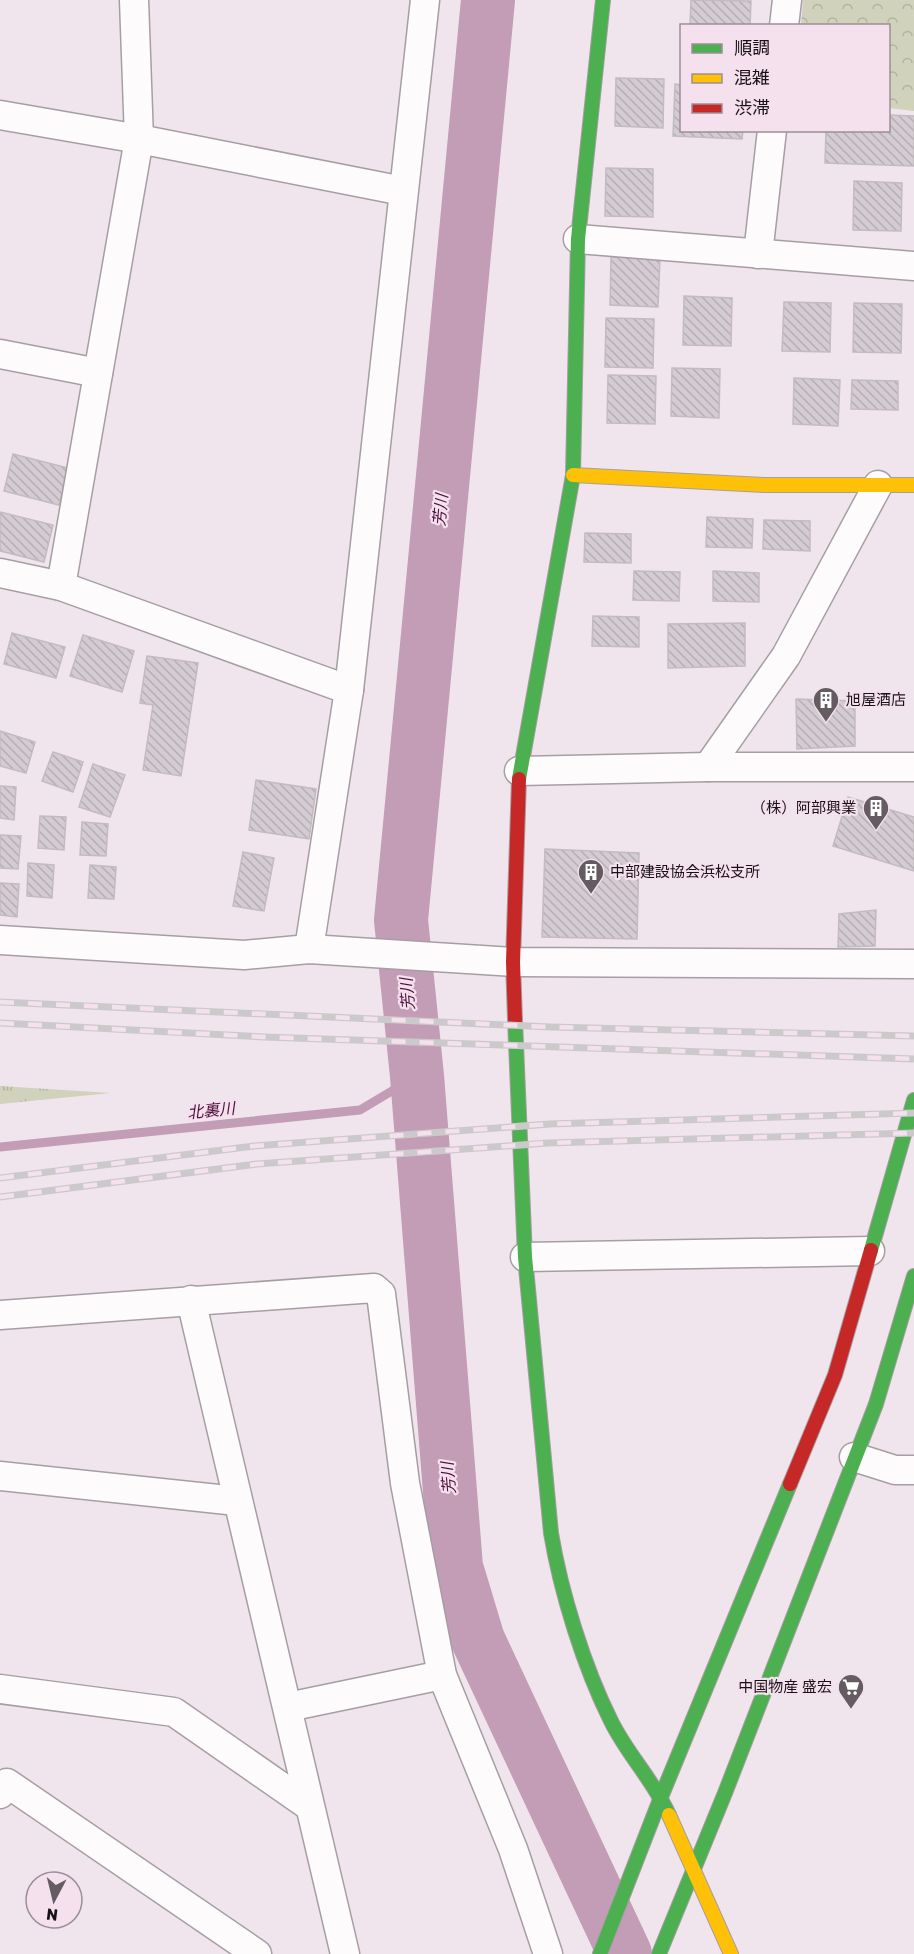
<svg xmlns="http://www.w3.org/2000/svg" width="914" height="1954" font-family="Rubik,'Noto Sans JP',sans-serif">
<defs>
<pattern id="grass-tufts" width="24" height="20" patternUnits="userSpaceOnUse" patternTransform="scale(1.5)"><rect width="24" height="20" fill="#d0d2bb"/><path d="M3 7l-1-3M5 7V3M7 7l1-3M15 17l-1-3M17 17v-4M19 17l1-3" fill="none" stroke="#b2b3a0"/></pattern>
<pattern id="park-crowns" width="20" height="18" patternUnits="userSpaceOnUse" patternTransform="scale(1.5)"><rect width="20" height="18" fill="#d0d2bb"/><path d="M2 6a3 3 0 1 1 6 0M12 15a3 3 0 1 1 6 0" fill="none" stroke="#b2b3a0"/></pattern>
<pattern id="building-back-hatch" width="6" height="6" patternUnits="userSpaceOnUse" patternTransform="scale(1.5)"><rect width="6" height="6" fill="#d4ccd2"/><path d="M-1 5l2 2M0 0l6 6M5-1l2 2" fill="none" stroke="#b5aeb4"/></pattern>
</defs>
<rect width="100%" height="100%" fill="#f0e5ec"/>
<path fill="url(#grass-tufts)" d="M0 1086 111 1093 0 1104Z"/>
<path fill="url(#park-crowns)" d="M803 0H914V111L889 108 888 26 801 25Z"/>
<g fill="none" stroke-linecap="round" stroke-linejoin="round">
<path stroke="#c39cb5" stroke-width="9" d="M0 1147 360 1110 417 1076"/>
<path stroke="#c39cb5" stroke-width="54" d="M488 0 401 920 417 1076 456 1567 478 1640 625 1954"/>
</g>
<g fill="url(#building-back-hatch)" stroke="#c3bbc0" stroke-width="1.5">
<path d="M691 0 751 1 750 26H690Z"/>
<path d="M616 78 664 79 663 128 615 126Z"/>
<path d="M675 84 682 85V130H743L742 139 673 136Z"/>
<path d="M888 115 914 116V166L825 163 826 130H888Z"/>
<path d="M606 168 653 169V217L605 216Z"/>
<path d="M854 181 902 183 901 231 853 230Z"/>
<path d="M611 257 660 258 658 307 610 305Z"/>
<path d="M684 296 732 298 731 346 683 345Z"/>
<path d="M784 302 831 303 830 352 782 351Z"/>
<path d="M854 303 902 304 901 353 853 352Z"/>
<path d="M606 318 654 319 653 368 605 367Z"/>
<path d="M672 368 720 369 719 418 671 416Z"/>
<path d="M608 375 656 376 655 424 607 423Z"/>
<path d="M794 378 840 380 838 426 793 424Z"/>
<path d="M852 380 898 381V410L851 409Z"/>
<path d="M13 454 68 468 59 505 4 491Z"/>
<path d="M0 512 53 525 44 562 0 551Z"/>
<path d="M707 517 753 519 752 548 706 547Z"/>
<path d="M764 520 810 521V551L763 549Z"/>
<path d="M585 533 631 534V563L584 562Z"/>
<path d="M634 571 680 572 679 601 633 600Z"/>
<path d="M713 571 759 573V602L713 601Z"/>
<path d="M593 616 639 617V647L592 646Z"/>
<path d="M745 623V666L668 668V624Z"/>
<path d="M12 633 65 647 56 678 4 664Z"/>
<path d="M83 635 134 651 122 692 70 676Z"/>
<path d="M147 656 198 663 181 776 143 770 153 705 140 703Z"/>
<path d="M796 699 855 701V746L797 749Z"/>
<path d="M0 731 35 742 26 773 0 766Z"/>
<path d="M53 752 83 762 73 792 42 781Z"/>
<path d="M93 764 125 775 110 817 79 807Z"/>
<path d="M256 780 316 789 309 839 249 830Z"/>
<path d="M0 786 16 787 14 820 0 818Z"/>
<path d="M848 797 914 817V871L833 846Z"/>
<path d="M40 816 66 817 64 850 38 848Z"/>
<path d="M82 822 108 824 106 856 80 855Z"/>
<path d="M0 835 21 836 18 869 0 868Z"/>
<path d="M545 849 639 853 637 939 542 937Z"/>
<path d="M243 852 274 858 264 911 233 906Z"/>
<path d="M28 863 54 865 52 898 27 896Z"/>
<path d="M90 865 116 867 114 899 88 898Z"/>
<path d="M0 883 19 884 17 917 0 915Z"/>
<path d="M876 910 875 946 838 947 839 914Z"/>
</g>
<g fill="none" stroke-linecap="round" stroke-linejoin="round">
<g stroke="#a69ea3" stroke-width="31">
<g id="street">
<path d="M784 26 787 0"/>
<path d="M0 115 139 139 403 191"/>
<path d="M578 239 914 266"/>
<path d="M758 254 772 130"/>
<path d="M0 354 98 373"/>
<path d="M0 573 61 586 349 690"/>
<path d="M61 586 139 139 134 0"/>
<path d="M708 767 786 656 878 485"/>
<path d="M519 771 708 767H914"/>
<path d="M0 940 244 955 309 949 513 962 914 964"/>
<path d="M309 949 349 690 425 0"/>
<path d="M525 1257 870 1251"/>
<path d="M191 1300 345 1954"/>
<path d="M0 1315 374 1288 381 1294 405 1483 442 1675 513 1849 548 1954"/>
<path d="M854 1457 895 1470H914"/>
<path d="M0 1476 237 1501"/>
<path d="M0 1689 174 1712 309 1806"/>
<path d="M288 1707 442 1675"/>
<path d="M0 1794 7 1783 257 1954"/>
</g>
</g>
<g stroke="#a69ea3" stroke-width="16">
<g id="fast">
<path d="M519 779 573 475 578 239 603 0"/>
<path d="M515 1020 525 1257 551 1533C561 1593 584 1667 611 1721 627 1754 654 1781 669 1815"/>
<path d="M871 1250 914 1100"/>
<path d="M600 1954 661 1797 790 1484"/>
<path d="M659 1954 725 1793 876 1404 914 1276"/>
</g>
</g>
<g stroke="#a69ea3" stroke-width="16">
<g id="slow">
<path d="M573 475 764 485H914"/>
<path d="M669 1815 731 1954"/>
</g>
</g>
<g stroke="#a69ea3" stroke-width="16">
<g id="jam">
<path d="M515 1020 513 962 519 779"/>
<path d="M790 1484 835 1375 871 1250"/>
</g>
</g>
<use href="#street" stroke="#fdfbfc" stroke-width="28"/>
<use href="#fast" stroke="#4caf50" stroke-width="14"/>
<use href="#slow" stroke="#ffc107" stroke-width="14"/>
<use href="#jam" stroke="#c62828" stroke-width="14"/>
<g stroke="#ccc9cb" stroke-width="7">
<g id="rail">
<path d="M0 1002 550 1027 914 1036"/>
<path d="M0 1023 264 1037 914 1059"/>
<path d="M0 1178 254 1146 550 1124 914 1113"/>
<path d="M0 1197 257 1164 548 1143 914 1133"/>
</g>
</g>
<use href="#rail" stroke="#f4e1ed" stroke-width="4.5" stroke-dasharray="14" stroke-linecap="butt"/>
</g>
<defs>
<g id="building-pin" transform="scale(1.35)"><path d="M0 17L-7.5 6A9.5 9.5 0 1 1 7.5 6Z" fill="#645c61" stroke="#f4e1ed"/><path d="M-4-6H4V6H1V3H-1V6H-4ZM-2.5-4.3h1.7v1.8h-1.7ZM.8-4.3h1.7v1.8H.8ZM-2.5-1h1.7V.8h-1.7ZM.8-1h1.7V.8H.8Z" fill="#fff"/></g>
<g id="supermarket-pin" transform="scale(1.35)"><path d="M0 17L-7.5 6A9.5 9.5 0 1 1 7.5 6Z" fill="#645c61" stroke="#f4e1ed"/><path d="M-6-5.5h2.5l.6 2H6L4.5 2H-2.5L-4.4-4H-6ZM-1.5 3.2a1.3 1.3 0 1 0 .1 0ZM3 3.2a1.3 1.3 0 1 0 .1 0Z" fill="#fff"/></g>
</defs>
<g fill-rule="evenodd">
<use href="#building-pin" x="826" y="700"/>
<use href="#building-pin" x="876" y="808"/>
<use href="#building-pin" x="591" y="872"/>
<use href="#supermarket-pin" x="851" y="1687"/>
</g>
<g text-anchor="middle" stroke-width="4.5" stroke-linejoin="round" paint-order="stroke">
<g font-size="15" fill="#181216" stroke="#f4e1ed" text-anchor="start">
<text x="846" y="705">旭屋酒店</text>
<text x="856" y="813" text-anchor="end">（株）阿部興業</text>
<text x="610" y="877">中部建設協会浜松支所</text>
<text x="832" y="1692" text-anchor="end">中国物産 盛宏</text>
</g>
<g font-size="16" font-style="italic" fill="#4e0f3e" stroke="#f4e1ed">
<text transform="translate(440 510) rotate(-85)" y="6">芳川</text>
<text transform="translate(407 994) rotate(-95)" y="6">芳川</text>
<text transform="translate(211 1110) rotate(-6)" y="6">北裏川</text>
<text transform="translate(448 1478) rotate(-95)" y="6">芳川</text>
</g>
</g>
<rect x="680" y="24" width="210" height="108" fill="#f4e1ed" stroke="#9c8e97" stroke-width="1.5"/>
<rect x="692" y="44" width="30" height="9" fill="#4caf50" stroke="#9c8e97" stroke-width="1.5"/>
<text x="734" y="54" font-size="18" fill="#181216">順調</text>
<rect x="692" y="74" width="30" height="9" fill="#ffc107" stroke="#9c8e97" stroke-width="1.5"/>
<text x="734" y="84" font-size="18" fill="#181216">混雑</text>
<rect x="692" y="104" width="30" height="9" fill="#c62828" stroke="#9c8e97" stroke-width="1.5"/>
<text x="734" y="114" font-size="18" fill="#181216">渋滞</text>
<g transform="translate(54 1900) rotate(187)"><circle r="28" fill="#f4e1ed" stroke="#9c8e97" stroke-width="1.5"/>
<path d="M0-4.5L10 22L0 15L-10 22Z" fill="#645c61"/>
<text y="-9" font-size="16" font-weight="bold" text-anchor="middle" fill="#181216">N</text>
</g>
</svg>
